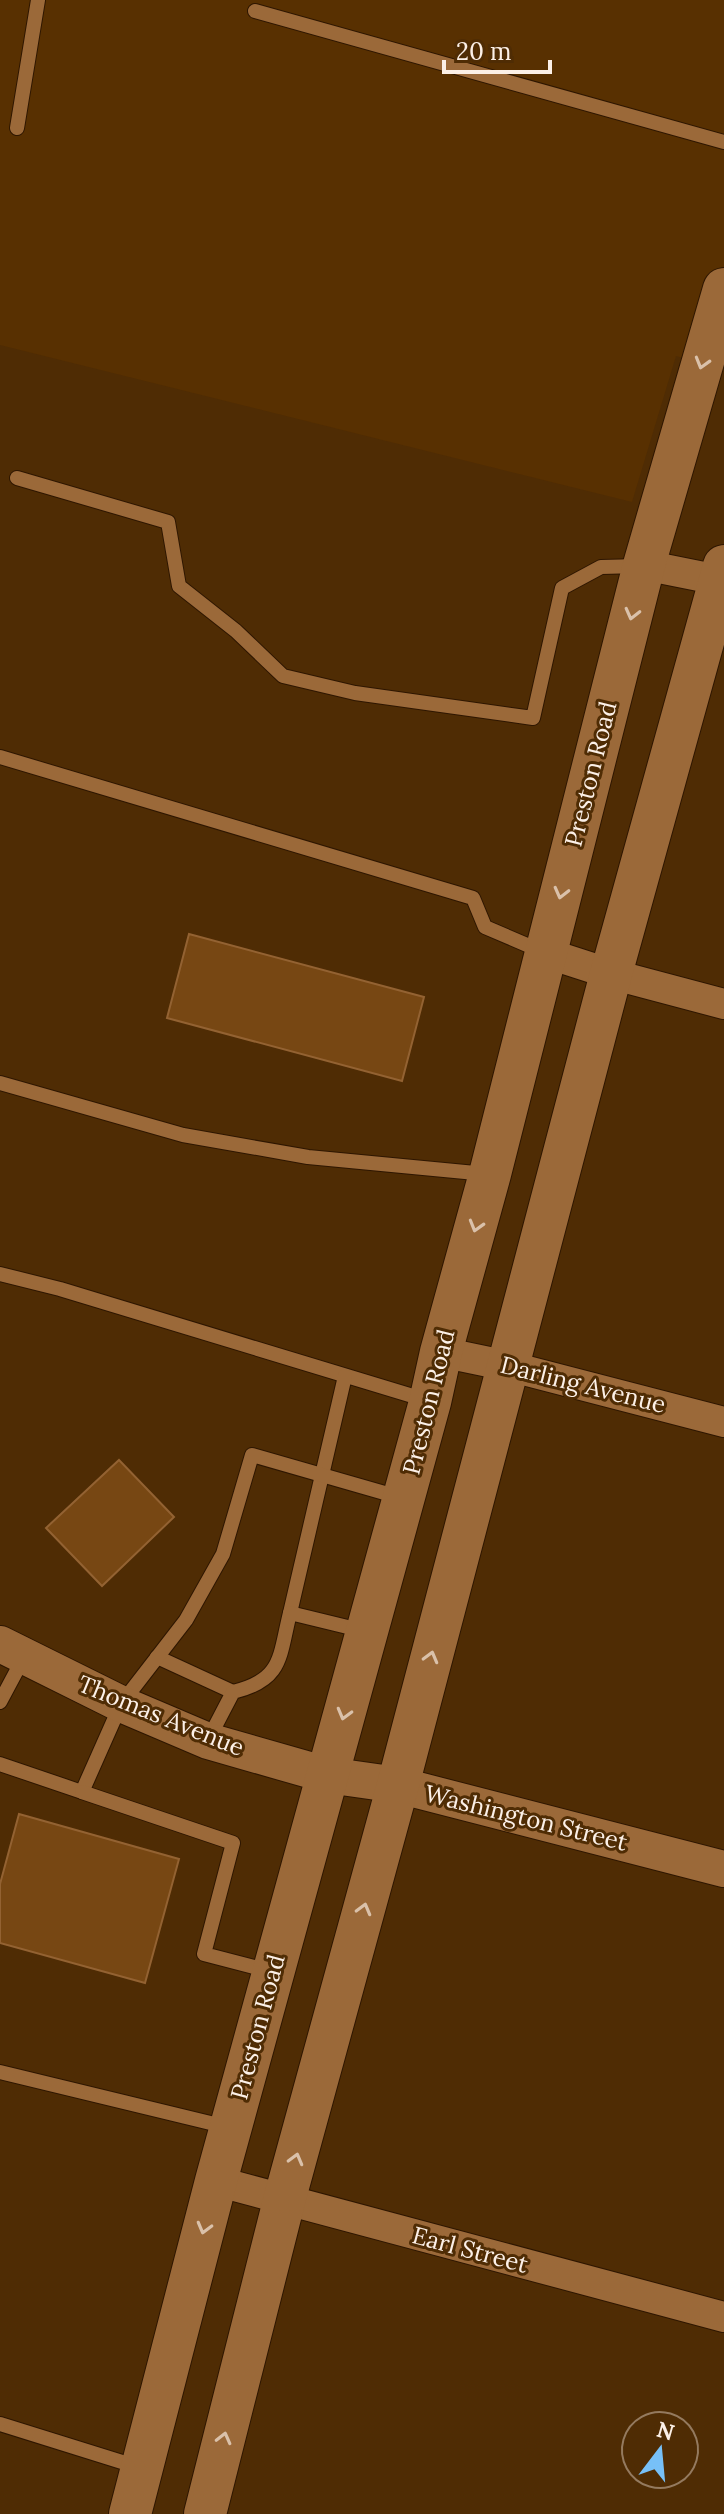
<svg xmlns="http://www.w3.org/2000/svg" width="724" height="2514" font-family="Lora,serif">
<rect width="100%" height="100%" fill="#4f2c04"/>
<path fill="#583001" d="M0 0H724V369L676 356 632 502 0 345Z"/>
<g fill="#774713" stroke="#936232" stroke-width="2">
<path d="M189 934 424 997 402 1081 167 1018Z"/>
<path d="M119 1460 174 1517 102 1586 46 1528Z"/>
<path d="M19 1814 179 1859 145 1983 0 1943V1884Z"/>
</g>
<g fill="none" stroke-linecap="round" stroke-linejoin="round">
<g stroke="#2e1600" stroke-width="16">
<g id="service">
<path d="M255 11 724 142"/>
<path d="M17 128 38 0"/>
<path d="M17 478 168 522 179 586 236 631 283 676 355 693 533 718 562 588 601 567 640 566"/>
<path d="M0 757 473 898 485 927 541 951"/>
<path d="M0 1083 183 1135 308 1157 486 1174"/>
<path d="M0 1274 60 1289 426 1400"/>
<path d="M290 1613 345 1376"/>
<path d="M157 1657 233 1692"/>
<path d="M0 1702 24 1657"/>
<path d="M208 1740 233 1692C283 1680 279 1657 290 1613L364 1631"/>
<path d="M0 1764 82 1792 121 1704 186 1620 223 1554 252 1455 402 1498"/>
<path d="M82 1792 233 1843 204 1954 269 1971"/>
<path d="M0 2072 227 2127"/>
<path d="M0 2424 138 2467"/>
</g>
</g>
<g stroke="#2e1600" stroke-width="32">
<g id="minor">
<path d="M644 565 724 581"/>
<path d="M546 953 611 974 724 1004"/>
<path d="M441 1352 508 1366 724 1422"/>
<path d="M216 2181 724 2317"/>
</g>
</g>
<g stroke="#2e1600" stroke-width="38">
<path id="tertiary" d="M0 1644 121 1704 208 1741 327 1775 398 1785 724 1869"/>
</g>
<g stroke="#2e1600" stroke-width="44">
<g id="secondary">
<path d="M130 2514 216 2181 430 1402 441 1352 490 1174 644 565 724 289"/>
<path d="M205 2514 284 2201 398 1785 611 974 724 566"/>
</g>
</g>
<use href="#service" stroke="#9b6939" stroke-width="14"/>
<use href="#minor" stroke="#9b6939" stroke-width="30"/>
<use href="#tertiary" stroke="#9b6939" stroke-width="36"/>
<use href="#secondary" stroke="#9b6939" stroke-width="42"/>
</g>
<defs><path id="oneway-chevron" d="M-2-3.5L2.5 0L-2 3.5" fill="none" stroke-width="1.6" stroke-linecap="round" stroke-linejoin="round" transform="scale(2)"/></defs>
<g stroke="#dac1aa">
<use href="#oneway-chevron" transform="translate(702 363) rotate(106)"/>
<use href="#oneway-chevron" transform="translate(632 614) rotate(104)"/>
<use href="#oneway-chevron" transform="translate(561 893) rotate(104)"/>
<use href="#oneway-chevron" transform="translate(476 1226) rotate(106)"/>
<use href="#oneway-chevron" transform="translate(431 1657) rotate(-75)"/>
<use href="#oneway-chevron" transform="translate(344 1714) rotate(105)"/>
<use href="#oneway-chevron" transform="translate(364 1909) rotate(-75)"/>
<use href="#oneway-chevron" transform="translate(296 2159) rotate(-75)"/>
<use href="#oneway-chevron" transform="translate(204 2228) rotate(105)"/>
<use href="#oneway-chevron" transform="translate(224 2438) rotate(-76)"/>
</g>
<g text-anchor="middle" stroke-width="6" stroke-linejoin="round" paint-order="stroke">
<g font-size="24" fill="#fcf0e7" stroke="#4f2c04">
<text transform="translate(591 774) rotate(-76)" y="8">Preston Road</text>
<text transform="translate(583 1385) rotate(14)" y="8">Darling Avenue</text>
<text transform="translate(429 1402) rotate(-76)" y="8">Preston Road</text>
<text transform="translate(161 1716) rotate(22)" y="8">Thomas Avenue</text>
<text transform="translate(526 1818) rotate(14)" y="8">Washington Street</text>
<text transform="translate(258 2027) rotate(-75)" y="8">Preston Road</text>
<text transform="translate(470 2250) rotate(15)" y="8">Earl Street</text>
</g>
</g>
<g transform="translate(660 2450) rotate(16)"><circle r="38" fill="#4f2c04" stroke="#947a5f" stroke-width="2"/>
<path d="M0-6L14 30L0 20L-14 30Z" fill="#77c0f7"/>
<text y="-12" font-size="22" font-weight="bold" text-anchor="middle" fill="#fcf0e7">N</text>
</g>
<path d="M444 60v12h106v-12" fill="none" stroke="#fcf0e7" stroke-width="4"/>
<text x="456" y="60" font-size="24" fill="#fcf0e7" stroke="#4f2c04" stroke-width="6" paint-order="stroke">20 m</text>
</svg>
